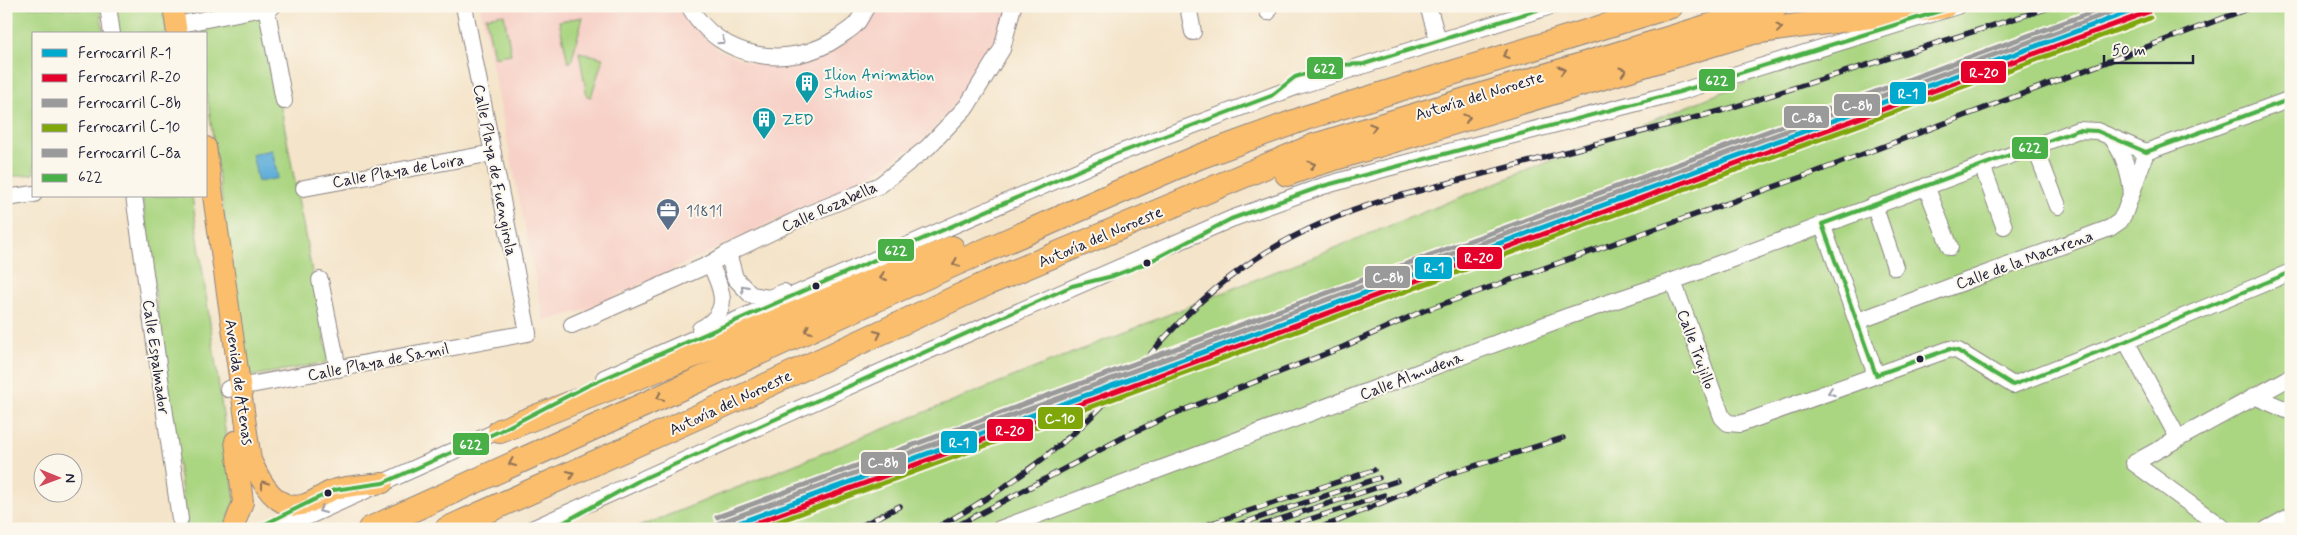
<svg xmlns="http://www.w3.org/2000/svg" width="2297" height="535" font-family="Mynerve,sans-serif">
<rect width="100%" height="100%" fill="#fbf7ec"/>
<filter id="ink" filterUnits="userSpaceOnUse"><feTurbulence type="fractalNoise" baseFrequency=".02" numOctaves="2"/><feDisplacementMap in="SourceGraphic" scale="10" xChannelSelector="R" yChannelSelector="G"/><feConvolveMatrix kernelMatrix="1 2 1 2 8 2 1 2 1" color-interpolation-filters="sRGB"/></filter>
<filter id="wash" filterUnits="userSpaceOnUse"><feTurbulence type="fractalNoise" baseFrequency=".0096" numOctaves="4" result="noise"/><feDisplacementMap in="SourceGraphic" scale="20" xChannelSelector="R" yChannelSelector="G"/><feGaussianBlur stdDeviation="1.12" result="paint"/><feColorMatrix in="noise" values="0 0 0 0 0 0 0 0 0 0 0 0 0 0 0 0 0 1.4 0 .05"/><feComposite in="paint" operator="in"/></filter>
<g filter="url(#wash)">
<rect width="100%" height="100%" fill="#f4e4c9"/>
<path fill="#f7d1c7" d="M480 6H546L558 9 574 6H679L686 20 718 49 750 63 782 66 813 61 842 46 866 22 876 6H1007L1004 21 988 57 960 99 928 135 910 151 908 149 892 160 893 161 864 179 610 299 586 310 544 321Z"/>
<g fill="#aad581" stroke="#667c5e">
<path d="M6 6 100 10 104 34H34V174L6 177Z"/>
<path d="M116 6H164L168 34H119Z"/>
<path d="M1937 6H2291V529H634Z"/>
<path d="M504 14 511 54 494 57 486 17Z"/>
<path d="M259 15 264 18 329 362 252 376 246 369 206 88V34H201L206 26Z"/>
<path d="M583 17 571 62H568L559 21Z"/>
<path d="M579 52 603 58 591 97 587 96Z"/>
<path d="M142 196H192L235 500 225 526 219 529H187Z"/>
</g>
<path fill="#60afda" stroke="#41688a" d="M272 150 278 178 258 182 252 154Z"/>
</g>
<g filter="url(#ink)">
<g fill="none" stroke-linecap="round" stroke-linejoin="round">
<g stroke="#8b8382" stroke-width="18">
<g id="minor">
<path d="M108 6 112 34"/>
<path d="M266 6 284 101"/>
<path d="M689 6C719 60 790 71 839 37 844 33 850 30 855 25 860 20 863 12 867 6"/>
<path d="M1188 6 1193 32"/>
<path d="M1267 6 1268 12"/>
<path d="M1428 6 1438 40"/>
<path d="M176 25 273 6"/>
<path d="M2112 138C2124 155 2129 171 2132 192"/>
<path d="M2034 145 2058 206"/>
<path d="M2146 152 2291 99"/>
<path d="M1982 165 2004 226"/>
<path d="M1926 186 1950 247"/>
<path d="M304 188 493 153"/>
<path d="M134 196 180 519"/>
<path d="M6 198 34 194"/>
<path d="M1874 205 1895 267"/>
<path d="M1822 224 1876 375"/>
<path d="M728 253 735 278 751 295 769 298 784 292"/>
<path d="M320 280 338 369"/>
<path d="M1673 281 1722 417 1728 423 1740 424 1950 349 1958 351 2013 385 2126 341 2291 272"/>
<path d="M1858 321 2110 228 2120 221 2125 212 2146 152"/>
<path d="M572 325 710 264 728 253 811 213 880 185 928 147 967 106 1002 49 1013 6"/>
<path d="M700 329C732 313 723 290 710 264"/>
<path d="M2126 341 2178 438"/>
<path d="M604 378 1114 155 1298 86 1551 6"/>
<path d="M228 389 528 333 464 6"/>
<path d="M2254 396 2291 412"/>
<path d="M280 529 509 426"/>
<path d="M532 529 914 357 1231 219 1323 186 1387 168 1679 92 1957 6"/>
<path d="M1000 529 1569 316 1673 281 2078 130 2097 131 2146 152"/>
<path d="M2224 529 2134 463 2291 377"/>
<path d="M2267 529 2291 516"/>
</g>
</g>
<g stroke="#8b8382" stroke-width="22">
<g id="major">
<path d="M173 6 177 34"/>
<path d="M206 147 251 460C260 480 277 514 305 504 315 501 323 494 333 490 348 485 367 485 383 483"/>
<path d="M233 529 243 502 235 441"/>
</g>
</g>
<g stroke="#8b8382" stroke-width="26">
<g id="highway">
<path d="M1287 174 1315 164 1753 32 1944 6"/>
<path d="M500 431 725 343 952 248"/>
<path d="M370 529 950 266 1199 157 1308 117 1671 6"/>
<path d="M447 529 735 400 988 283 1314 146 1776 6"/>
</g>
</g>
<use href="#minor" stroke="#fff" stroke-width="16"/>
<use href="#major" stroke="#fabe6d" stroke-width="20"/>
<use href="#highway" stroke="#fabe6d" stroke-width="24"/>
<g stroke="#22223b" stroke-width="5.5">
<g id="rail">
<path d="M1148 357C1217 275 1286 230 1388 199L1724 110 2055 6"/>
<path d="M855 529 900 506"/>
<path d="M934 529C999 494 1056 454 1107 401"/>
<path d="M951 529 1126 436 1166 417 1343 347 1423 311 1813 173 2255 6"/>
<path d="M1194 529 1374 470"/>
<path d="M1225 529 1379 478"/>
<path d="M1250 529 1397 481"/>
<path d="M1280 529 1384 495"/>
<path d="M1315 529 1338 521 1455 472 1563 438"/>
</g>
</g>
<use href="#rail" stroke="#fbf7ec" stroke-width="4" stroke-dasharray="11" stroke-linecap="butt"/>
<g stroke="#fbf7ec" stroke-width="8">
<g id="bus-1">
<path d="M2291 99 2146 152 2097 131 2078 130 1822 224 1876 375 1950 349 1958 351 2013 385 2126 341 2291 272"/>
<path d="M255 529 334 490 383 483 500 431 587 386 1114 155 1271 96 1295 77 1335 65 1364 64 1550 6"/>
<path d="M552 529 640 480 1072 286 1113 276 1147 263 1231 219 1323 186 1679 92 1956 6"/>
</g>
</g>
<use href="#bus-1" stroke="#48b046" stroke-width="4"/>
<g stroke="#fbf7ec" stroke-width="9">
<path id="rail-1" d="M722 529 2145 6"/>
</g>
<g stroke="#fbf7ec" stroke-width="9">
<path id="rail-2" d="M740 529 2148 12"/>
</g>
<g stroke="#fbf7ec" stroke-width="9">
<path id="rail-3" d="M719 523 2127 6"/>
</g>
<g stroke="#fbf7ec" stroke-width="9">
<path id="rail-4" d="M758 529 2150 18"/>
</g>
<g stroke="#fbf7ec" stroke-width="9">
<path id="rail-5" d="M717 517 2109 6"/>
</g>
<use href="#rail-1" stroke="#00a9ce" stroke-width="5"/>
<use href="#rail-2" stroke="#e4002b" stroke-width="5"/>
<use href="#rail-3" stroke="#9a9a9b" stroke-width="5"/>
<use href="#rail-4" stroke="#7fa709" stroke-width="5"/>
<use href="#rail-5" stroke="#9a9a9b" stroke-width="5"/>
</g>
<defs><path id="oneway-chevron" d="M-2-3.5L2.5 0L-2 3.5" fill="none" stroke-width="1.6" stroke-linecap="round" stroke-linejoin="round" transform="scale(1.25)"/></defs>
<g stroke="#8e7054">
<use href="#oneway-chevron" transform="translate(1779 28) rotate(-7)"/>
<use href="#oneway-chevron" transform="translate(1506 55) rotate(163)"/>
<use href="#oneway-chevron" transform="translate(1562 70) rotate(-16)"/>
<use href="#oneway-chevron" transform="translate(1623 71) rotate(-17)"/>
<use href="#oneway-chevron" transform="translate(1467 118) rotate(-17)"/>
<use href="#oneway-chevron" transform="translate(1373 127) rotate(-17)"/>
<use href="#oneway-chevron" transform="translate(1312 165) rotate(-19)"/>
<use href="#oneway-chevron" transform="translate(956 263) rotate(156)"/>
<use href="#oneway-chevron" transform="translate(883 277) rotate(157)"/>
<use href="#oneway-chevron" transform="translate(808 330) rotate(156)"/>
<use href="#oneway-chevron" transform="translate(878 334) rotate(-25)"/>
<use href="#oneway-chevron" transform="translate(660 397) rotate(156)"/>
<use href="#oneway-chevron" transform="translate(512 463) rotate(156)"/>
<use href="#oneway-chevron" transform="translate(571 474) rotate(-24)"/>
<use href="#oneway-chevron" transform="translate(264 484) rotate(-126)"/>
</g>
<g stroke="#9c9ca7">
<use href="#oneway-chevron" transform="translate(722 41) rotate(35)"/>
<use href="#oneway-chevron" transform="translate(744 288) rotate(-132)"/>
<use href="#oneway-chevron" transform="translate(1831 392) rotate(160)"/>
<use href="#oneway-chevron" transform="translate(322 510) rotate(156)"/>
</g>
</g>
<defs>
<g id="building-pin" transform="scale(1.25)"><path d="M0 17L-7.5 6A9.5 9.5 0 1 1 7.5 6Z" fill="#0f9aa8" stroke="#fbf7ec"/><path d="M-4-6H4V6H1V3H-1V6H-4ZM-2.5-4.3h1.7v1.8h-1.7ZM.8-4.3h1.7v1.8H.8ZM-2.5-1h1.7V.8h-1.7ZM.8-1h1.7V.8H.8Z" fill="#fff"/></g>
<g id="office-pin" transform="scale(1.25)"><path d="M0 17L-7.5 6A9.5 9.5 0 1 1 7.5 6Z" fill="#5c6f8a" stroke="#fbf7ec"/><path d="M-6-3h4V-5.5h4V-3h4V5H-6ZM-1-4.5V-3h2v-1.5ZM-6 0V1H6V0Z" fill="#fff"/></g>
</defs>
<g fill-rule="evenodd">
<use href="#building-pin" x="807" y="83"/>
<use href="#building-pin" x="764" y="119"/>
<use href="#office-pin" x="668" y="210"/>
</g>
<g fill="#22223b" stroke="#fbf7ec" stroke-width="2">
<circle cx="1147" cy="263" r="4.5"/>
<circle cx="816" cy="286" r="4.5"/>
<circle cx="1920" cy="359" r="4.5"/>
<circle cx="328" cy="493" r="4.5"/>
</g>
<g text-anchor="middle" stroke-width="4" stroke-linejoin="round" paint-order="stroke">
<g font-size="16" fill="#0d838f" stroke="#fbf7ec" text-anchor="start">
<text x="824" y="80">Ilion Animation<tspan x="824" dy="18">Studios</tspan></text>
<text x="782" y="125">ZED</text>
</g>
<g font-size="16" fill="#22223b" stroke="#fbf7ec">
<text transform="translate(1479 95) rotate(-17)" y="6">Autovía del Noroeste</text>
<text transform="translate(398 170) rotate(-10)" y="6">Calle Playa de Loira</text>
<text transform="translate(496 170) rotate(79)" y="6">Calle Playa de Fuengirola</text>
<text transform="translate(829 206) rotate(-24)" y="6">Calle Rozabella</text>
<text transform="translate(1100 236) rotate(-23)" y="6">Autovía del Noroeste</text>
<text transform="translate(2024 259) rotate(-20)" y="6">Calle de la Macarena</text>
<text transform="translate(1697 349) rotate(70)" y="6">Calle Trujillo</text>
<text transform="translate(157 357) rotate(82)" y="6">Calle Espalmador</text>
<text transform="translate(378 361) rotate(-11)" y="6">Calle Playa de Samil</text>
<text transform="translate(1411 375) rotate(-21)" y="6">Calle Almudena</text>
<text transform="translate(240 382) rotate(82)" y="6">Avenida de Atenas</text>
<text transform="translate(730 402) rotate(-25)" y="6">Autovía del Noroeste</text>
</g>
<g font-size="16" fill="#4e5e75" stroke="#fbf7ec" text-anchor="start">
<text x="686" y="216">11811</text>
</g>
</g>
<g stroke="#fbf7ec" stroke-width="2">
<rect x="1306" y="56" width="38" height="24" rx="5" fill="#48b046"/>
<rect x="1960" y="60" width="47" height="24" rx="5" fill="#e4002b"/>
<rect x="1698" y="68" width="38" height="24" rx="5" fill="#48b046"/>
<rect x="1889" y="81" width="38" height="24" rx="5" fill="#00a9ce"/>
<rect x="1833" y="93" width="48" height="24" rx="5" fill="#9a9a9b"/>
<rect x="1783" y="105" width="47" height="24" rx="5" fill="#9a9a9b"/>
<rect x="2011" y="136" width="38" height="24" rx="5" fill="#48b046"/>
<rect x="877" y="238" width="38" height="24" rx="5" fill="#48b046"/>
<rect x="1456" y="246" width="47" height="24" rx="5" fill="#e4002b"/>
<rect x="1414" y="256" width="39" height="24" rx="5" fill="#00a9ce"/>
<rect x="1364" y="265" width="47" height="24" rx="5" fill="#9a9a9b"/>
<rect x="1037" y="406" width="47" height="24" rx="5" fill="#7fa709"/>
<rect x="986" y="418" width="48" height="24" rx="5" fill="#e4002b"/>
<rect x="940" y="430" width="38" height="24" rx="5" fill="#00a9ce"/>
<rect x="452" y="432" width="38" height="24" rx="5" fill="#48b046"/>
<rect x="860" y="451" width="47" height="24" rx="5" fill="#9a9a9b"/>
</g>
<g font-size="14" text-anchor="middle" font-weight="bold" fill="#fff">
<text x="1325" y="73">622</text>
<text x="1984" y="77">R-20</text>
<text x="1717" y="85">622</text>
<text x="1908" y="98">R-1</text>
<text x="1857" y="110">C-8b</text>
<text x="1807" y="122">C-8a</text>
<text x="2030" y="152">622</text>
<text x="896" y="255">622</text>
<text x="1479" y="262">R-20</text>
<text x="1434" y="272">R-1</text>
<text x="1388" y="282">C-8b</text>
<text x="1060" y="423">C-10</text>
<text x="1010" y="435">R-20</text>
<text x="959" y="447">R-1</text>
<text x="471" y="449">622</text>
<text x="883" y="467">C-8b</text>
</g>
<rect width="2297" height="535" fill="none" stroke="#fbf7ec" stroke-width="25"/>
<rect x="32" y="32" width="175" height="165" fill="#fbf7ec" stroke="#a4a2a5"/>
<rect x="42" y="49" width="25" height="8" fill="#00a9ce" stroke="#a4a2a5"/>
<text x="78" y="58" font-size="15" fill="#22223b">Ferrocarril R-1</text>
<rect x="42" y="74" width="25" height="8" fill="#e4002b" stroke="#a4a2a5"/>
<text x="78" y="82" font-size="15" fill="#22223b">Ferrocarril R-20</text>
<rect x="42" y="99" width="25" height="8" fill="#9a9a9b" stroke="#a4a2a5"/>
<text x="78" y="108" font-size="15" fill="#22223b">Ferrocarril C-8b</text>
<rect x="42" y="124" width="25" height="8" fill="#7fa709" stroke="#a4a2a5"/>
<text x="78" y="132" font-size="15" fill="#22223b">Ferrocarril C-10</text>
<rect x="42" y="149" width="25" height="8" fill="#9a9a9b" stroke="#a4a2a5"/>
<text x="78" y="158" font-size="15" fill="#22223b">Ferrocarril C-8a</text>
<rect x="42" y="174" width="25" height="8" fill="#48b046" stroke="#a4a2a5"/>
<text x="78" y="182" font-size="15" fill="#22223b">622</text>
<g transform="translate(58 478) rotate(91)"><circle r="24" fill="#fbf7ec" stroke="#a4a2a5"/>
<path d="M0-4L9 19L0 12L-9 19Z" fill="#d1495b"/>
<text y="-8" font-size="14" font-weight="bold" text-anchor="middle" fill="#22223b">N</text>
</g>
<path d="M2104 55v8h89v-8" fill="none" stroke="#22223b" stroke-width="2.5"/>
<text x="2112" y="55" font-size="15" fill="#22223b" stroke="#fbf7ec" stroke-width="4" paint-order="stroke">50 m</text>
</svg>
